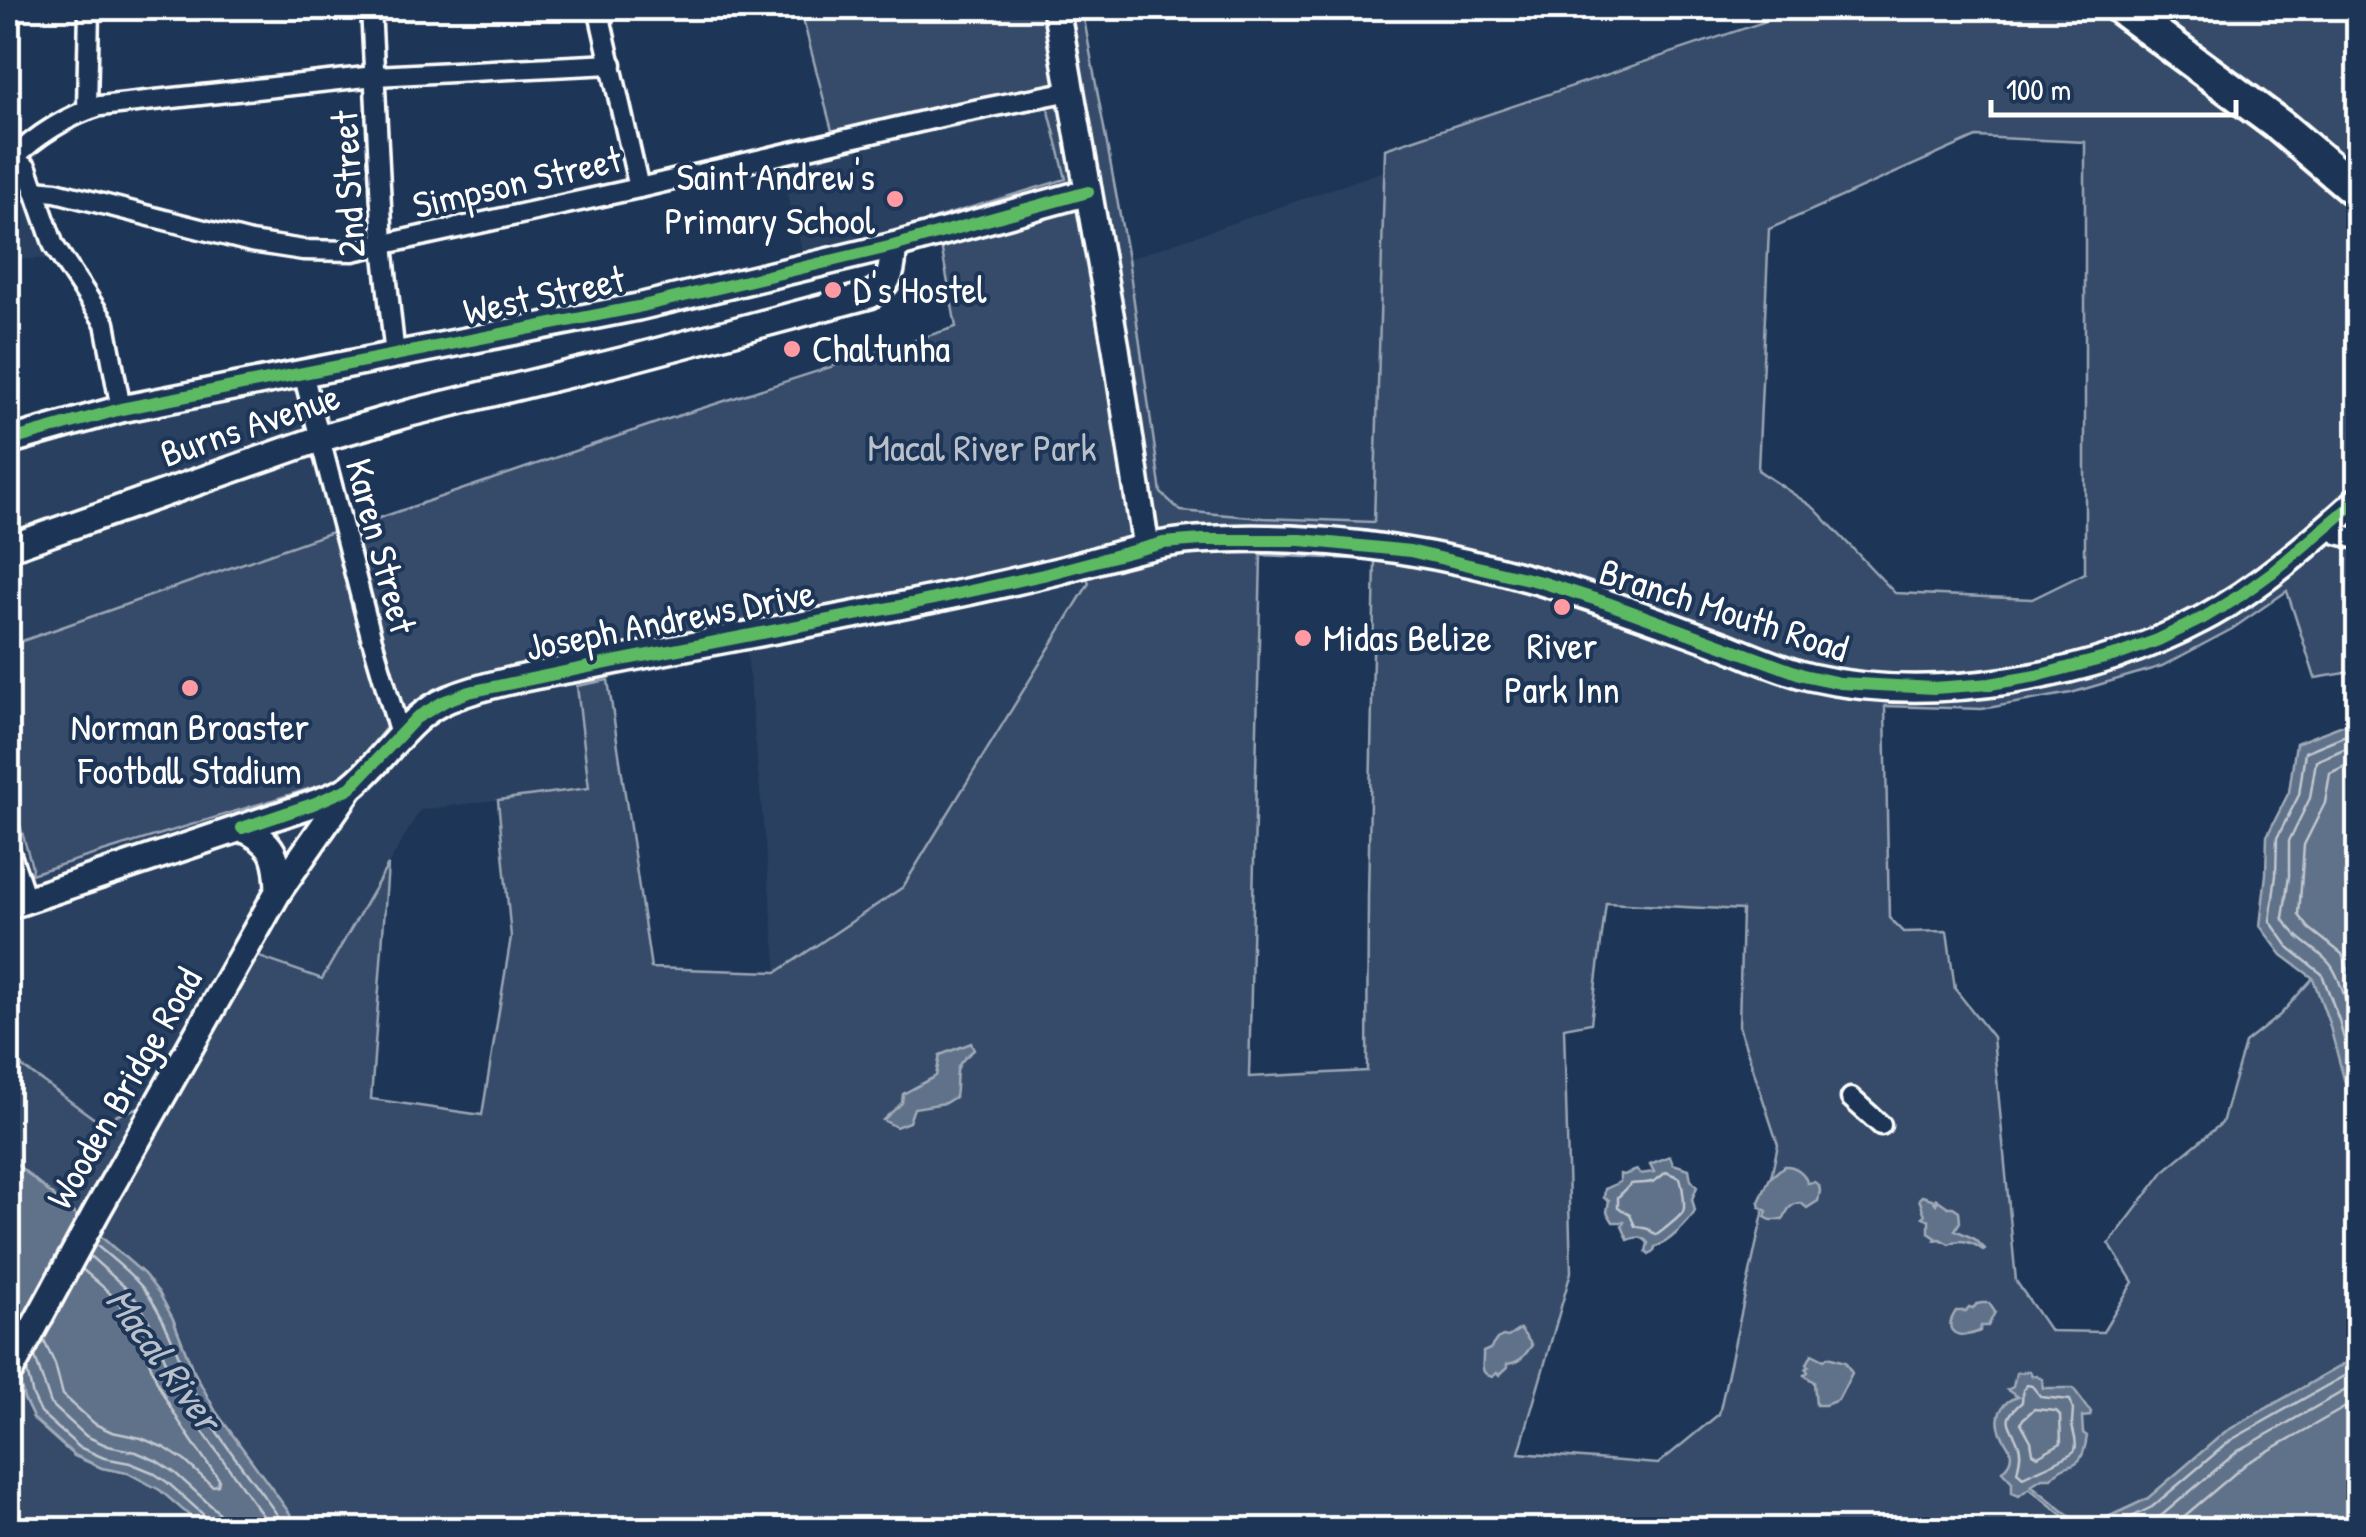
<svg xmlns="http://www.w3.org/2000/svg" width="2366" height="1537" font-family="'Patrick Hand',sans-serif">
<rect width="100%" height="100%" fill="#1d3557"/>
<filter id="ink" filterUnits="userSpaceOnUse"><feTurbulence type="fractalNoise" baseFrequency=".01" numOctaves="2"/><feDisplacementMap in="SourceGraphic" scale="20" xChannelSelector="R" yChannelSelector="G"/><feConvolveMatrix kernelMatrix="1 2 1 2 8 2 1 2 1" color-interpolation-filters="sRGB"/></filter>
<g filter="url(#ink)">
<g fill="#2a4161">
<path d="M1048 107 1066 179 901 229 890 238 804 257 778 162Z"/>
<path d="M8 171 21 179 40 235 52 259H14V309H8Z"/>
<path d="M1384 171 1375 522 1263 518 1181 511 1161 493 1128 259Z"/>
<path d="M306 373 342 529 8 646V442Z"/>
<path d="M1079 554 1089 583 902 887 777 972 747 652 577 686 589 788 420 810 322 979 142 1106 99 1122 13 1060 8 1029V783L32 874 344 778 385 729 422 697 494 674Z"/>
</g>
<g fill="#364b69" stroke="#9aa5b4" stroke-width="2.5" fill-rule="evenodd">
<path d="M800 8H1082L1128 259 1161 493 1181 511 1263 518 1374 522 1385 149 1805 8H2358V671L2315 678 2287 591 2232 629 2162 666 2071 693 1982 709 1885 706 1889 918 1903 932 1947 931 1955 989 1993 1037 2016 1281 2050 1331 2103 1332 2133 1282 2109 1244 2166 1169 2222 1123 2245 1043 2280 1015 2313 978 2329 1023 2350 1097 2358 1086V1356L2225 1432 2147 1499 2082 1529H301L216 1412 192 1368 173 1319 159 1293 144 1274 107 1242 8 1157V1030L13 1060 99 1122 142 1106 231 947 322 979 388 865 371 1099 482 1115 511 937 498 800 589 788 577 686 608 680 651 968 777 972 903 887 1089 583 1079 554 494 674 422 697 385 729 344 778 31 874 32 867 8 783V646L329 533 350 528 662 421 956 327 936 218 1066 179 1048 107 837 150ZM1976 137 2085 142V573L2032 599 1895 593 1814 508 1758 470 1769 229ZM1261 555 1375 560 1368 896 1367 1071 1249 1077ZM1606 903 1742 910 1739 1026 1778 1145 1719 1414 1658 1464 1519 1453 1571 1272 1564 1028 1591 1023Z"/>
<path d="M8 1350 19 1377 24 1399 34 1420 74 1456 102 1468 128 1473 160 1490 205 1529H8Z"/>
</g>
<g fill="#617289" stroke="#a0aab8" stroke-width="2.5">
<path d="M2358 719V1086L2349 1098 2329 1023 2313 978 2282 955 2260 926 2266 874 2267 836 2289 792 2296 743Z"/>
<path d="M971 1043 974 1050C950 1068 959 1073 955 1097L945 1103 914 1108 909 1122 896 1127 883 1120 902 1103 903 1094 936 1076 940 1055Z"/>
<path d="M1670 1156 1673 1164 1689 1169 1691 1180 1697 1187 1692 1199 1695 1211C1689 1223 1668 1243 1655 1247L1654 1251 1649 1254 1646 1251 1648 1243C1642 1235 1637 1237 1628 1240L1622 1226 1624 1222H1613L1607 1212 1609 1200 1604 1198 1605 1189 1620 1182V1174L1624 1175 1637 1170 1640 1174 1654 1172 1650 1164Z"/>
<path d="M8 1157 107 1242 144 1274 159 1293 173 1319 192 1368 216 1412 301 1529H205L160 1490 128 1473 102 1468 74 1455 34 1419 24 1399 19 1377 8 1350Z"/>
<path d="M1784 1166C1794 1165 1805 1172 1807 1183L1814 1182 1819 1185 1820 1191 1818 1201 1807 1208 1801 1203C1790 1203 1787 1211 1783 1220H1771L1765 1217 1767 1211 1760 1207 1759 1202 1770 1178Z"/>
<path d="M1922 1196 1932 1199 1936 1204 1937 1202 1935 1198 1948 1207H1953L1959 1211 1960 1222 1955 1230 1975 1239 1985 1249 1983 1250C1973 1242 1960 1238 1949 1244L1940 1239 1935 1240 1936 1238 1929 1233V1220L1923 1217 1925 1215 1919 1199Z"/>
<path d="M1983 1303H1989L1995 1312 1988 1326H1981L1980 1331C1961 1340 1940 1334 1956 1311H1966L1969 1307 1973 1308 1977 1304Z"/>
<path d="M1520 1329 1532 1345C1524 1356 1521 1362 1507 1364V1368L1499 1375 1497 1373 1492 1377C1478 1373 1484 1363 1483 1352L1490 1349 1497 1339 1503 1336 1508 1337Z"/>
<path d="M1812 1354 1824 1360 1828 1357 1845 1362 1852 1373 1838 1400 1825 1405H1816L1814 1382 1804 1375 1808 1372 1806 1369 1809 1366 1807 1364Z"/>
<path d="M2358 1356V1529H2080L2029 1488 2019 1496 2012 1493V1482L2002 1471C2008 1465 2013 1459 2010 1450 2008 1444 2004 1441 2002 1435 1994 1419 2000 1401 2018 1397L2007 1390 2013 1387 2016 1373 2030 1371 2032 1376 2036 1375 2042 1379 2043 1388H2073L2091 1412 2090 1416 2082 1417 2083 1433 2087 1436C2081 1477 2069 1456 2051 1478H2042L2031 1485 2085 1528 2147 1499 2225 1432Z"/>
</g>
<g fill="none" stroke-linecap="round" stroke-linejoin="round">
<g stroke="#c0c7d0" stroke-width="2.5">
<path d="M2358 730 2305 752 2299 795 2277 838 2276 875 2270 921 2289 948 2322 974 2339 1020 2354 1078 2358 1081"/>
<path d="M2358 743 2316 761 2310 798 2289 841V876L2283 918C2297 942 2313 945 2329 963 2342 977 2353 1027 2358 1047"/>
<path d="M2358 760 2330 773 2325 803 2304 845 2299 915 2309 928 2342 954 2358 994"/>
<path d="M1666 1172 1680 1178C1682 1184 1686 1207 1683 1212 1682 1215 1659 1234 1656 1235L1648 1229 1635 1226 1630 1215 1618 1208V1197L1631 1184C1650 1182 1651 1186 1666 1172Z"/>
<path d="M96 1245C115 1261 137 1278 151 1299 174 1334 184 1379 207 1417 232 1456 262 1492 288 1530"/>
<path d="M90 1256 128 1290 140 1305 153 1329 172 1377 196 1422 273 1530"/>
<path d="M44 1341 55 1364 63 1395 95 1424 112 1432 141 1438 165 1448 185 1461 212 1486 218 1485 219 1479C197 1449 176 1420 159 1386 148 1362 142 1336 127 1314 116 1296 98 1283 82 1269"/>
<path d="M35 1357 51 1404 86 1436 108 1446 136 1452 157 1461 175 1473 217 1511 222 1519 223 1530"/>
<path d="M27 1371 33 1396 41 1413 79 1447 104 1458 130 1463 152 1472 167 1482 207 1518 210 1530"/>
<path d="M2027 1385 2032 1386 2041 1397 2070 1400C2075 1410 2072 1414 2072 1425 2073 1433 2078 1442 2075 1450 2071 1457 2032 1472 2023 1477L2017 1472C2019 1463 2022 1454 2019 1446 2012 1423 1998 1423 2022 1402L2023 1390Z"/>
<path d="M2034 1409 2056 1411 2060 1415 2061 1443 2038 1456 2033 1453 2031 1441 2021 1423 2023 1419Z"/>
<path d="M2105 1530 2152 1507 2231 1440 2358 1368"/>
<path d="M2135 1530 2161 1516 2238 1451 2358 1383"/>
<path d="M2168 1530 2247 1463 2358 1400"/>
</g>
<g stroke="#fff" stroke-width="25">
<g id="street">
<path d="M371 8 383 245 395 356"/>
<path d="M598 8 639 188"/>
<path d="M87 110 89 8"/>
<path d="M13 159C35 136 69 115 100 106L375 76 612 64"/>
<path d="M13 159 27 168 54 246 105 323 121 409"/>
<path d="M35 190 56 192 251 242 303 250 353 251 639 188 949 115 1071 91"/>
<path d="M303 373 372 640 400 735"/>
<path d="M2329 526 2338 534 2358 539"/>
<path d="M8 846 26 899"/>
<path d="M1851 1098 1881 1125"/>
</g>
</g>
<g stroke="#fff" stroke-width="32">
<g id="secondary">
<path d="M1056 8 1116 348 1146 547"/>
<path d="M8 441 121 409 638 307 893 246 1088 192"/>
<path d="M8 548 319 439 410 413 626 360 870 295C891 284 893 269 893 246"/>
<path d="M242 828C274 842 278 856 279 890"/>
<path d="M8 906 313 804C326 799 342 794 352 786 387 758 407 716 449 699 496 680 549 674 598 664 702 643 806 625 909 604 959 594 1009 583 1058 571 1104 559 1149 543 1197 540 1339 531 1481 558 1615 606 1653 619 1690 633 1728 647 1754 658 1782 670 1810 677 1932 705 2092 678 2202 619 2260 588 2310 543 2358 500"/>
<path d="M8 1375 97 1211 279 890 350 788"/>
</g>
</g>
<g stroke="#fff" stroke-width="40">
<path id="highway" d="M2121 8 2280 126 2358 192"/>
</g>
<use href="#street" stroke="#1d3557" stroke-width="18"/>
<use href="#secondary" stroke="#1d3557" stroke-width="25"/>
<use href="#highway" stroke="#1d3557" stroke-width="32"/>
<g stroke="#1d3557" stroke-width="19">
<g id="cycleway">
<path d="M8 441 121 409 638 307 893 246 1088 192"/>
<path d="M242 828 313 804 350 788 416 718 445 701 469 692 617 661 911 604 1043 575 1163 543 1202 540H1301L1410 551 1541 582 1607 603 1803 675 1840 683 1934 688 1990 684 2036 676 2120 654 2158 640 2203 618 2241 595 2274 571 2358 500"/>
</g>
</g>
<use href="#cycleway" stroke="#5cba63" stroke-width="12"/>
</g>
</g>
<g fill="#ff9aa2" stroke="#1d3557" stroke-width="4">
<circle cx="895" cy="199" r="10"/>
<circle cx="833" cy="290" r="10"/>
<circle cx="792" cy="349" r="10"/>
<circle cx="1562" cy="607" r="10"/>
<circle cx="1303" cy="638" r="10"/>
<circle cx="190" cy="688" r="10"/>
</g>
<g text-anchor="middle" stroke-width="8" stroke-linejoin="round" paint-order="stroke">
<g font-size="38" fill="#fff" stroke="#1d3557" text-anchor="start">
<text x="875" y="190" text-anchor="end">Saint Andrew's<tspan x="875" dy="44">Primary School</tspan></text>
<text x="853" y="303">D's Hostel</text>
<text x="812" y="362">Chaltunha</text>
<text x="1323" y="651">Midas Belize</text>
<text x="1562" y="659" text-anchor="middle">River<tspan x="1562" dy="44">Park Inn</tspan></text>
<text x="190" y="740" text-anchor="middle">Norman Broaster<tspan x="190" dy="44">Football Stadium</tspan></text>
</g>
<g font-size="38" fill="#fff" stroke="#1d3557">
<text transform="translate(517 182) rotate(-13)" y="13">Simpson Street</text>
<text transform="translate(348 184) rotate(-93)" y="13">2nd Street</text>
<text transform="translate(544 295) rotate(-12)" y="13">West Street</text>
<text transform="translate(250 425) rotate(-19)" y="13">Burns Avenue</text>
<text transform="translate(381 546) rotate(75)" y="13">Karen Street</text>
<text transform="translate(1724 610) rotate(18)" y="13">Branch Mouth Road</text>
<text transform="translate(670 620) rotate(-11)" y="13">Joseph Andrews Drive</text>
<text transform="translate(124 1088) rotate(-60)" y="13">Wooden Bridge Road</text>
</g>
<g font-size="38" fill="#b9c0ca" stroke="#1d3557">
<text x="982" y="461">Macal River Park</text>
</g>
<g font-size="40" font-style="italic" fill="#b8c0ca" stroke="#1d3557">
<text transform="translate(164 1359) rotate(54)" y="14">Macal River</text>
</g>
</g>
<rect width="2366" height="1537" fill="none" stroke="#1d3557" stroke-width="40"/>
<rect x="20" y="20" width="2326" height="1497" fill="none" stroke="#fff" stroke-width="4" filter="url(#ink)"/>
<path d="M1991 100v15h245v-15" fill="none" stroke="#ffffff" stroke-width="5"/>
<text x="2006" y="100" font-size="30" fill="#ffffff" stroke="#1d3557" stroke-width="8" paint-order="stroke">100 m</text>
</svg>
